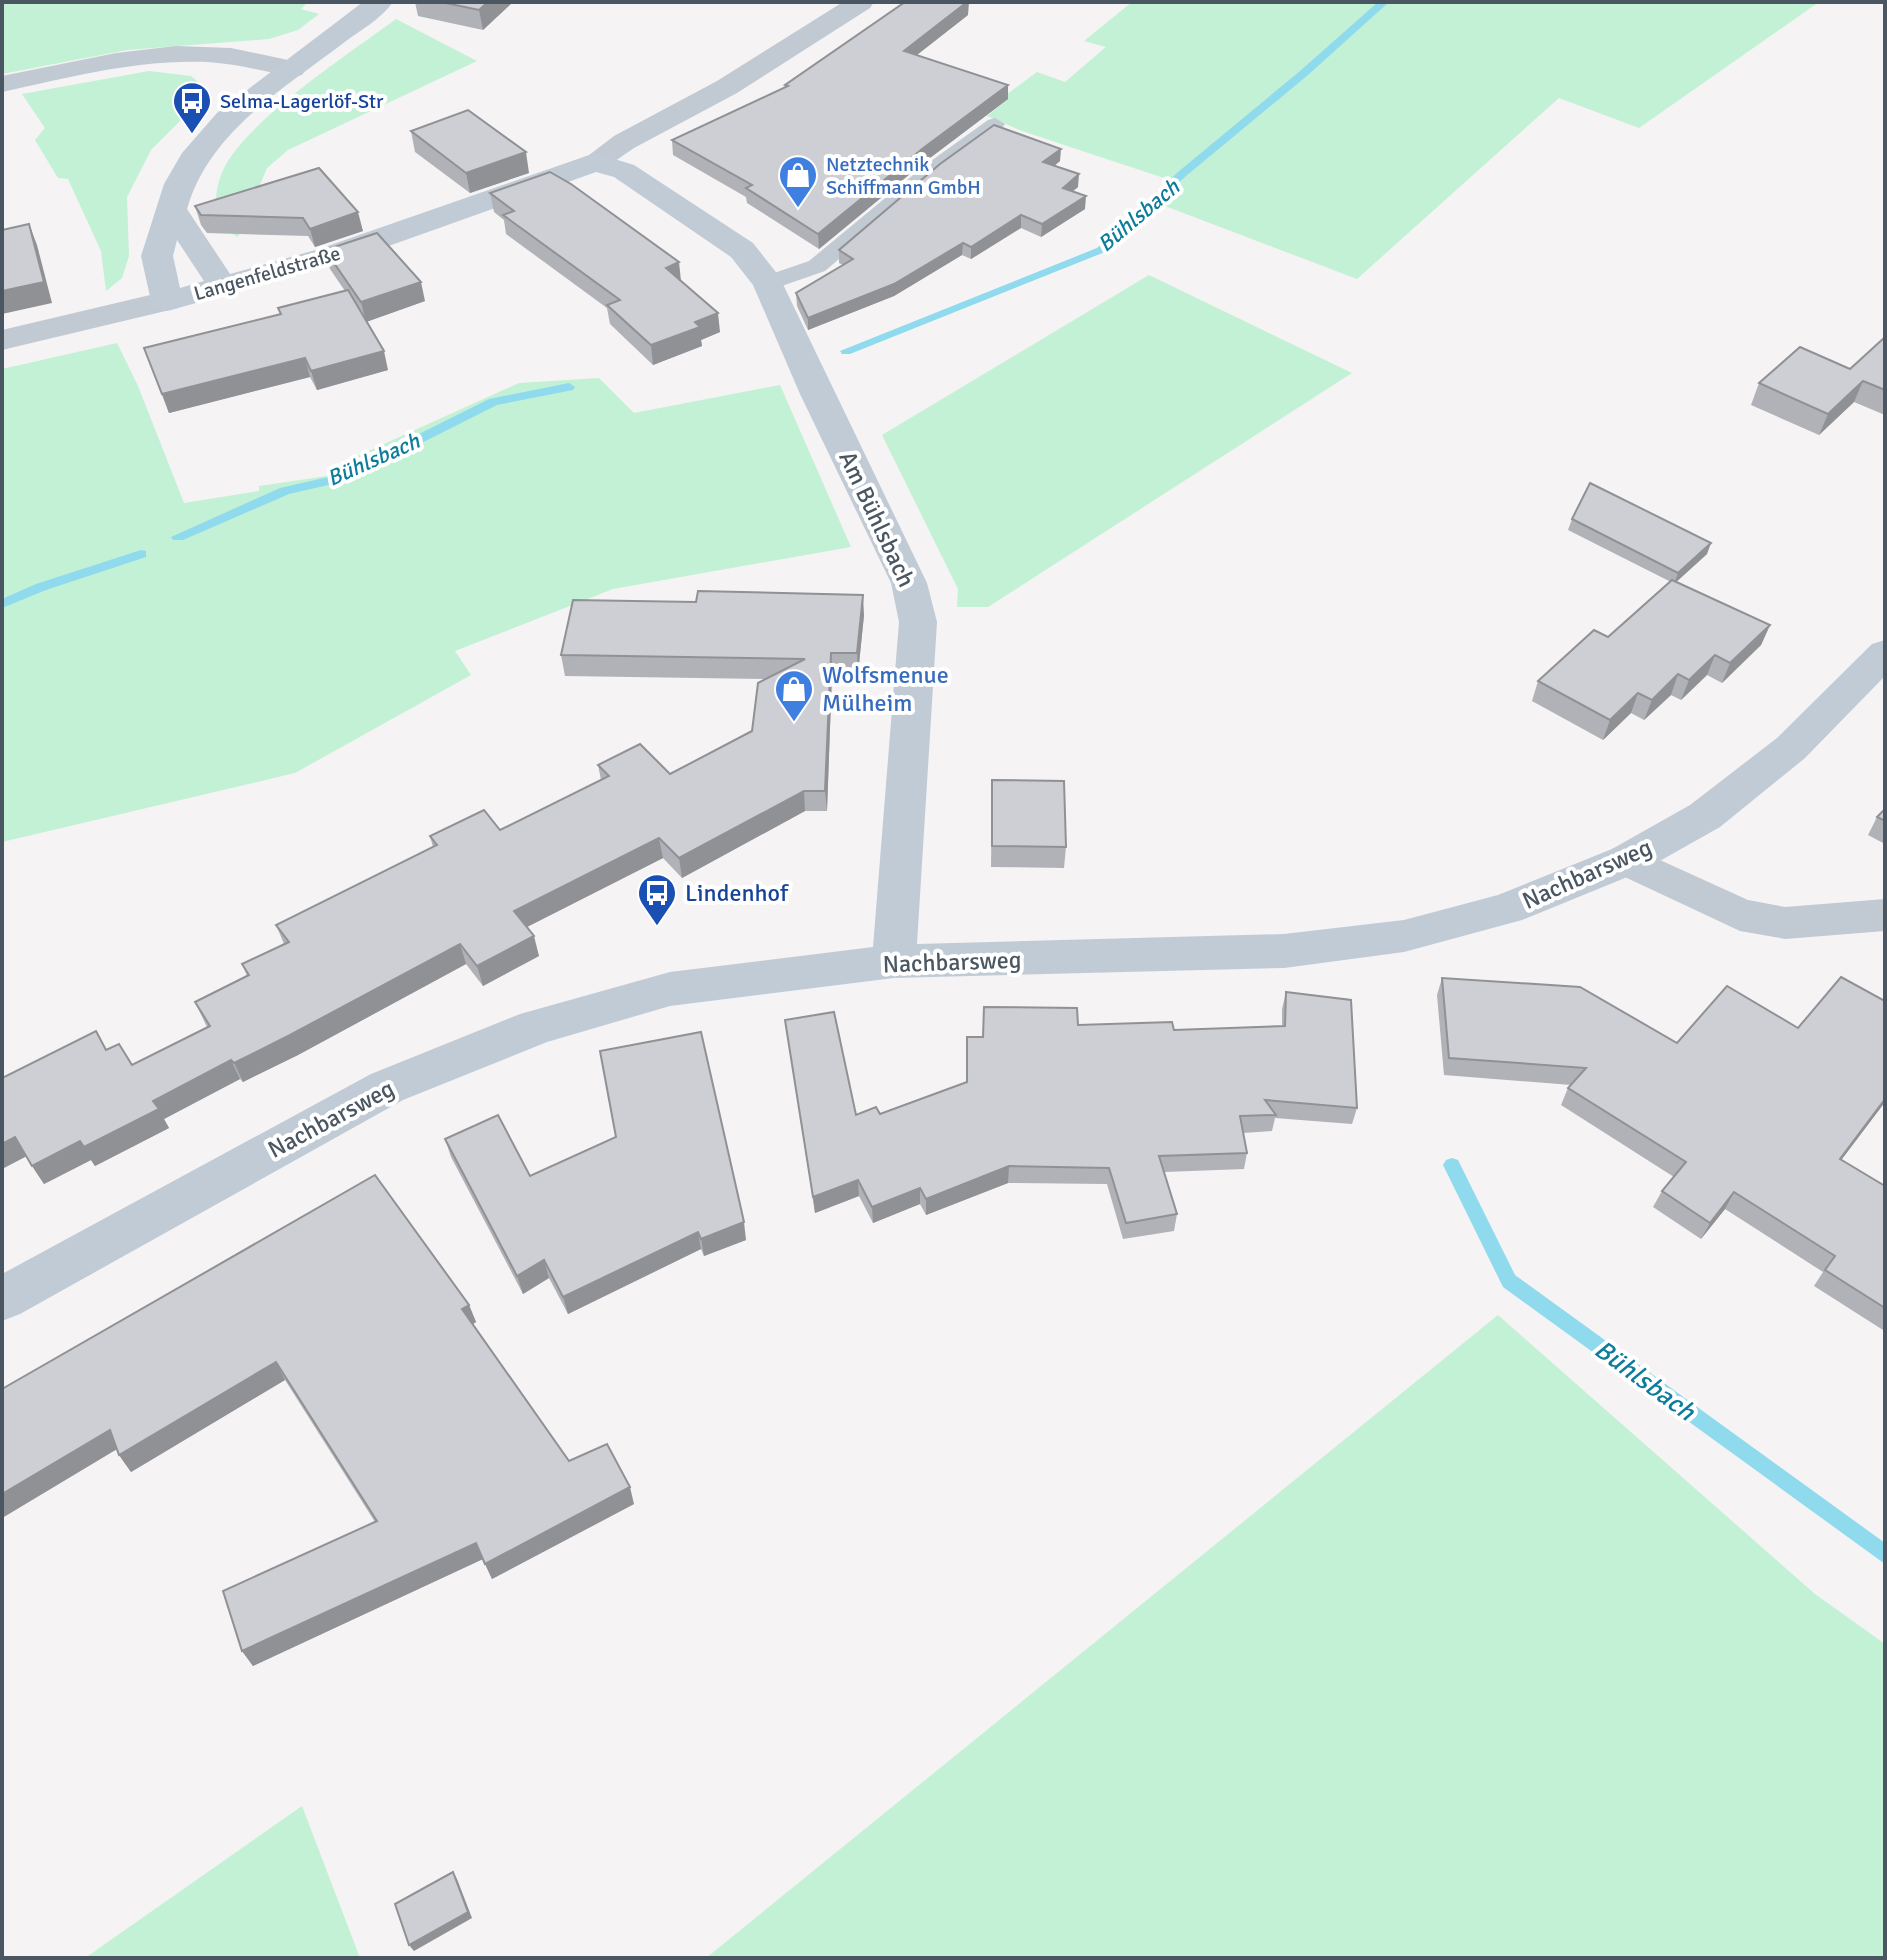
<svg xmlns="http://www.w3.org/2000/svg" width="1887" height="1960" font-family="Signika,sans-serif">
<rect width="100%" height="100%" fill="#f5f3f3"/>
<g fill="#c3f1d5">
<path d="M2 2H308L301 9 319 14 298 30 269 39 127 50 2 74Z"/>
<path d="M1132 2H1819L1639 128 1559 98 1357 279 1152 201 1170 180 1022 131 987 116 1007 100 1002 98 1037 72 1065 82 1106 47 1084 41Z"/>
<path d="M396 19 477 61 288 150 267 168 238 237 218 226C214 211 215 193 220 178 235 127 352 52 396 19Z"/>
<path d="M149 71 191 76 204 87 197 104 151 150 127 197 129 256 122 278 106 291 101 251 68 179 58 178 35 140 45 128 22 94Z"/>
<path d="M1149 275 1352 373 988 607H957L958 589 882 435Z"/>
<path d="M117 343 138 386 184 503 259 491V486L334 475 331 468 519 383 599 378 634 413 780 385 851 547 613 589 455 651 471 675 295 773 2 842V369Z"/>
<path d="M1498 1315 1815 1594 1885 1644V1958H706Z"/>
<path d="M302 1806 360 1958H85Z"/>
</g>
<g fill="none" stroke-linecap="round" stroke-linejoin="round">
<g fill="#90daee" fill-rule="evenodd">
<path d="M1378 2H1389L1308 75 1186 176 1105 252 850 354H842L840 351 1097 248 1178 172 1300 71Z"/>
<path d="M569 383 575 387 573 390 497 405 346 481 289 494 183 540H173L171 537 280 488 337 475 489 399Z"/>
<path d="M141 550 146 551V557L46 590 2 608V599L36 584Z"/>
<path d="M1452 1158 1458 1160 1515 1275 1885 1543V1564L1503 1287 1443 1165 1446 1160Z"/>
</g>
<path fill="#c1cad2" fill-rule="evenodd" d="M995 118 1005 124 1002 128 938 174 825 271 776 288H760L757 283 760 278 809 261 924 166 988 120Z"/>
<g fill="#c1cad2" fill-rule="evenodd">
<path d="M843 2H874L870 8 737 93 634 148 605 168 595 171 585 168 580 162 614 136 717 81Z"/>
<path d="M176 46 231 48 302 63 306 69 302 75 292 77C264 71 237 64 208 62 139 59 69 77 2 92V76L116 53Z"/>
<path d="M167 291 178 294 183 301 178 308 2 350V330Z"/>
<path d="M1627 845 1748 900 1785 907 1885 899V931L1785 939 1740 931 1612 871 1606 860 1612 849Z"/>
</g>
<path fill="#c1cbd6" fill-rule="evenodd" d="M363 2H393C382 18 361 30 346 41 284 89 210 130 187 209L230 274 319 249 595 153 634 165 753 243 779 276 927 583 937 622 917 944 1284 934 1404 920 1498 895 1612 849 1690 805 1777 738 1872 644 1885 640V676L1805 758 1720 827 1642 871 1522 920 1404 952 1284 968 894 978 670 1006 547 1042 403 1100 20 1314 2 1321V1274L371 1074 520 1014 670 972 873 947 899 622 891 583 800 394 753 285 731 257 614 177 596 172 341 263 167 311 156 308 151 301 141 256 164 184 182 153 217 113ZM177 240 204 281 180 288 173 256Z"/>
</g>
<g fill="#b0b2b7">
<path d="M415 2H513L483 30 418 16Z"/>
<path d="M968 15 917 55 1008 85V99L922 164 819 249 747 203 746 197 673 155 672 140 785 87V85Z"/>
<path d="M411 131 529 173 470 193 415 152Z"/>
<path d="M1060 161 1054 166 1078 187 1073 191 1085 209 1041 237 1021 228 971 259 962 255 894 296 808 330 797 306 796 293 843 265 839 263V250Z"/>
<path d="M319 168 363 231 315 247 308 236 207 233 201 225 195 206Z"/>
<path d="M490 193 681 281 720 332 701 340 702 346 653 365 610 324 607 308 506 234 504 220 494 212Z"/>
<path d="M325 250 425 301 366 322 388 370 317 390 310 377 169 413 144 348 280 314 278 308 345 291 330 269Z"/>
<path d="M1885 337V415L1854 402 1819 435 1751 405 1759 383 1850 369Z"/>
<path d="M1572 519 1707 554 1676 582 1770 625 1761 645 1722 683 1707 675 1681 700 1671 695 1644 720 1631 713 1603 740 1532 701 1538 681 1608 637 1671 582 1568 530Z"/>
<path d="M864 615 858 674 832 673 827 811H805L682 878 663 858 527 927 539 956 483 986 466 964 298 1055 243 1082 240 1079 164 1119 169 1128 95 1166 91 1160 44 1184 26 1156 2 1169V1078L106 1050 132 1065 207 1027 195 1002 247 976 242 964 284 944 276 925 433 847 430 836 500 830 601 780 598 765 670 774 752 731 766 679 565 676 561 655Z"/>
<path d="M992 780 1066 847 1064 868 991 867Z"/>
<path d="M1885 809V844L1868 835 1877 817Z"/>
<path d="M1442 978 1885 1102 1841 1160 1885 1186V1328L1883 1330 1814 1286 1823 1272 1725 1209 1701 1239 1653 1207 1662 1191 1674 1177 1561 1105 1568 1088 1571 1085 1444 1075 1437 995Z"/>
<path d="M1286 992 1357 1108 1352 1124 1275 1118 1272 1131 1243 1133 1247 1153 1244 1169 1164 1172 1177 1214 1174 1231 1123 1239 1107 1184 1008 1183 926 1215 920 1204 873 1223 859 1196 815 1213 785 1020 856 1115 880 1114 967 1082 1078 1025 1174 1030 1282 1026V1009Z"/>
<path d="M445 1139 530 1176 746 1240 704 1256 701 1249 568 1314 549 1278 523 1294 451 1157Z"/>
<path d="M469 1305 476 1322 473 1324 569 1461 634 1504 492 1579 483 1559 253 1666 242 1651 375 1522 285 1380 131 1472 119 1455 117 1449 2 1518V1389Z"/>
</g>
<g fill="#909195">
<path d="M488 2H513L483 30 479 10Z"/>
<path d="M967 2H969L968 15 904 65V51Z"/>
<path d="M1008 85V99L922 164 819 249 818 234 922 149Z"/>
<path d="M1061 149 1060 161 1043 175V162Z"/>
<path d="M526 152 529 173 470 193 466 173Z"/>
<path d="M1079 174 1078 187 1062 200 1063 188Z"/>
<path d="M1086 196 1085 209 1041 237 1042 224Z"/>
<path d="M358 212 363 231 315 247 310 229Z"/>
<path d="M1021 215V228L971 259V247Z"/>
<path d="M29 224 37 245 52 303 2 314V291Z"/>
<path d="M963 243 962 255 894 296 808 330V318Z"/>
<path d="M679 262 681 281 666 268Z"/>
<path d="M421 282 425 301 366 322 361 302Z"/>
<path d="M718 313 720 332 701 340 702 346 653 365 651 345 695 322Z"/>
<path d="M384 351 388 370 317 390 311 371Z"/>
<path d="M305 358 310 377 169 413 162 394Z"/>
<path d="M1863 381 1854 402 1819 435 1828 414Z"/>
<path d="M1711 543 1707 554 1674 584 1678 573Z"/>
<path d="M863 595 864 615 858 674 857 653Z"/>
<path d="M1770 625 1761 645 1722 683 1730 663Z"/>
<path d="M831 653 832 673 827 811 825 791Z"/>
<path d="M1715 655 1707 675 1681 700 1689 680Z"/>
<path d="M1678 674 1671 695 1644 720 1652 700Z"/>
<path d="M1638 693 1631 713 1603 740 1610 720Z"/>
<path d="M804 791 805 811 682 878 679 858Z"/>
<path d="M659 838 663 858 519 931 514 911Z"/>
<path d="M534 936 539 956 483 986 477 966Z"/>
<path d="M460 944 466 964 298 1055 243 1082 234 1063Z"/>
<path d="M231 1060 240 1079 164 1119 169 1128 95 1166 91 1160 44 1184 32 1166Z"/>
<path d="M1885 1099V1102L1830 1175 1840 1159Z"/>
<path d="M15 1137 27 1156 2 1169V1144Z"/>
<path d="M1009 1166 1008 1183 926 1215V1199Z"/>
<path d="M858 1180 859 1196 815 1213 813 1197Z"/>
<path d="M920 1188V1204L873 1223 872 1207Z"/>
<path d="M1734 1192 1725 1209 1701 1239 1710 1223Z"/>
<path d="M744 1222 746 1240 704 1256 701 1239Z"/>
<path d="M698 1232 701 1249 568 1314 563 1297Z"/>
<path d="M544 1260 549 1278 523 1294 517 1276Z"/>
<path d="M469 1305 476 1322 468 1327 462 1309Z"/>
<path d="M276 1362 285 1380 131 1472 119 1455Z"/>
<path d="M110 1430 122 1446 2 1518V1494Z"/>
<path d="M630 1487 634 1504 492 1579 485 1564Z"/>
<path d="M476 1543 483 1559 253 1666 242 1651Z"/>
<path d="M453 1872 457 1879 472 1918 414 1951 409 1945Z"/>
</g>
<g fill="#cdcfd5" stroke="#909195" stroke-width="2">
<path d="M441 2H488L479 10Z"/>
<path d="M905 2H967L904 51 1008 85 922 149 818 234 746 188 752 185 672 140 788 86 785 85Z"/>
<path d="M468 110 526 152 466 173 411 131Z"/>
<path d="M994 125 1061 149 1043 162 1079 174 1063 188 1086 196 1042 224 1021 215 971 247 963 243 894 284 808 318 796 293 853 259 839 250 940 164Z"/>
<path d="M319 168 358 212 310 229 303 218 201 215 195 206Z"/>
<path d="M550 172 571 184 679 262 666 268 718 313 695 322 700 327 651 345 607 305 620 300 503 215 514 211 490 193Z"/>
<path d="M29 224 44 282 2 291V230Z"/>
<path d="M377 233 421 282 361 302 325 250Z"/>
<path d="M348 290 384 351 311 371 305 358 162 394 144 348 281 314 278 308Z"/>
<path d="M1885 337V390L1863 381 1828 414 1759 383 1800 347 1850 369Z"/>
<path d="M1590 483 1711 543 1678 573 1572 519Z"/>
<path d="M1672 580 1770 625 1730 663 1715 655 1689 680 1678 674 1652 700 1638 693 1610 720 1538 681 1594 630 1608 637Z"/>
<path d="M698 591 863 595 857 653H831L825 791H804L679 858 659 838 514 911 534 936 477 966 460 944 290 1035 234 1063 231 1060 153 1101 159 1109 84 1147 80 1141 32 1166 15 1137 2 1144V1078L96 1031 106 1050 119 1044 132 1065 210 1026 195 1002 249 975 242 964 289 942 276 925 437 845 430 836 484 810 500 830 609 776 598 765 640 744 670 774 752 731 758 683 805 659 561 655 573 600 696 602Z"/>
<path d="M992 780 1064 781 1066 847 992 846Z"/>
<path d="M1885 809V821L1877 817Z"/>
<path d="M1841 977 1885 1001V1099L1840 1159 1885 1186V1308L1825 1270 1835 1256 1734 1192 1710 1223 1662 1191 1686 1162 1568 1088 1586 1068 1449 1058 1442 978 1580 987 1677 1043 1727 986 1798 1028Z"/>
<path d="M1286 992 1351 1000 1357 1108 1265 1100 1276 1115 1240 1116 1247 1153 1159 1156 1177 1214 1126 1223 1109 1168 1009 1166 926 1199 920 1188 872 1207 858 1180 813 1197 785 1020 834 1012 856 1115 876 1107 880 1114 967 1082V1037H983L984 1007 1077 1008 1078 1025 1172 1022 1174 1030 1285 1026Z"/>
<path d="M701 1032 744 1222 701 1239 698 1232 563 1297 544 1260 517 1276 445 1139 498 1115 530 1176 616 1137 600 1051Z"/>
<path d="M375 1175 469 1305 462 1309 569 1461 607 1444 630 1487 485 1564 476 1543 242 1651 223 1591 377 1521 276 1362 119 1455 110 1430 2 1494V1389Z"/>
<path d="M453 1872 468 1912 409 1945 395 1904Z"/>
</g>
<defs>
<g id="bus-pin" transform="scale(2)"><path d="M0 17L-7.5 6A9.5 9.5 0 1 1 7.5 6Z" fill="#1a4fb4" stroke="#fff"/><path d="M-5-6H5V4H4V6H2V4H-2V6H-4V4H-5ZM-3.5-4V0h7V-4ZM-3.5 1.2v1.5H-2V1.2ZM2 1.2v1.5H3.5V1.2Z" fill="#fff"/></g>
<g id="shop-pin" transform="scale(2)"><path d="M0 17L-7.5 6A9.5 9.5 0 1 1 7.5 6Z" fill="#3f7fe0" stroke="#fff"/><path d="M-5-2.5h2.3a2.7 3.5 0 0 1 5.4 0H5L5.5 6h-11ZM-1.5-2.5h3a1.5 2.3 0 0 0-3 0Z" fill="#fff"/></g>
</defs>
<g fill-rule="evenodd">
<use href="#bus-pin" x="192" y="101"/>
<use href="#shop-pin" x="798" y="175"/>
<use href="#shop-pin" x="794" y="689"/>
<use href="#bus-pin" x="657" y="893"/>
</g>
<g text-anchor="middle" stroke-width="8" stroke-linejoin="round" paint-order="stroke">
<g font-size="20" fill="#164399" stroke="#fff" text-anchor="start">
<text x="220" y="108">Selma-Lagerlöf-Str</text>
</g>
<g font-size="20" fill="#366cbe" stroke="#fff" text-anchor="start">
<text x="826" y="171">Netztechnik<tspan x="826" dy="23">Schiffmann GmbH</tspan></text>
</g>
<g font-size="20" fill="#4a5661" stroke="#fff">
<text transform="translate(267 273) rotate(-16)" y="7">Langenfeldstraße</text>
</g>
<g font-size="22" font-style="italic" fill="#0c7c9b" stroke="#fff">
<text transform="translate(1138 215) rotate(-40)" y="8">Bühlsbach</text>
<text transform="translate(373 459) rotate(-24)" y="8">Bühlsbach</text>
</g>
<g font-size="24" fill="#4a5661" stroke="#fff">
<text transform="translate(877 519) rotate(65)" y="8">Am Bühlsbach</text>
<text transform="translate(1587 874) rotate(-24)" y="8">Nachbarsweg</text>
<text transform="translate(952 962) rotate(-2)" y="8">Nachbarsweg</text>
<text transform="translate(331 1119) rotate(-28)" y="8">Nachbarsweg</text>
</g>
<g font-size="24" fill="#366cbe" stroke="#fff" text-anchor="start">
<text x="822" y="683">Wolfsmenue<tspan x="822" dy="28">Mülheim</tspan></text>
</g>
<g font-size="24" fill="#164399" stroke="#fff" text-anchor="start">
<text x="685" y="901">Lindenhof</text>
</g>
<g font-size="26" font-style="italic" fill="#0c7c9b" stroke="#fff">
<text transform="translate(1645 1380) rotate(36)" y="9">Bühlsbach</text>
</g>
</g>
<rect width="1887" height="1960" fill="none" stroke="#4a5661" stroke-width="8"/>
</svg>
